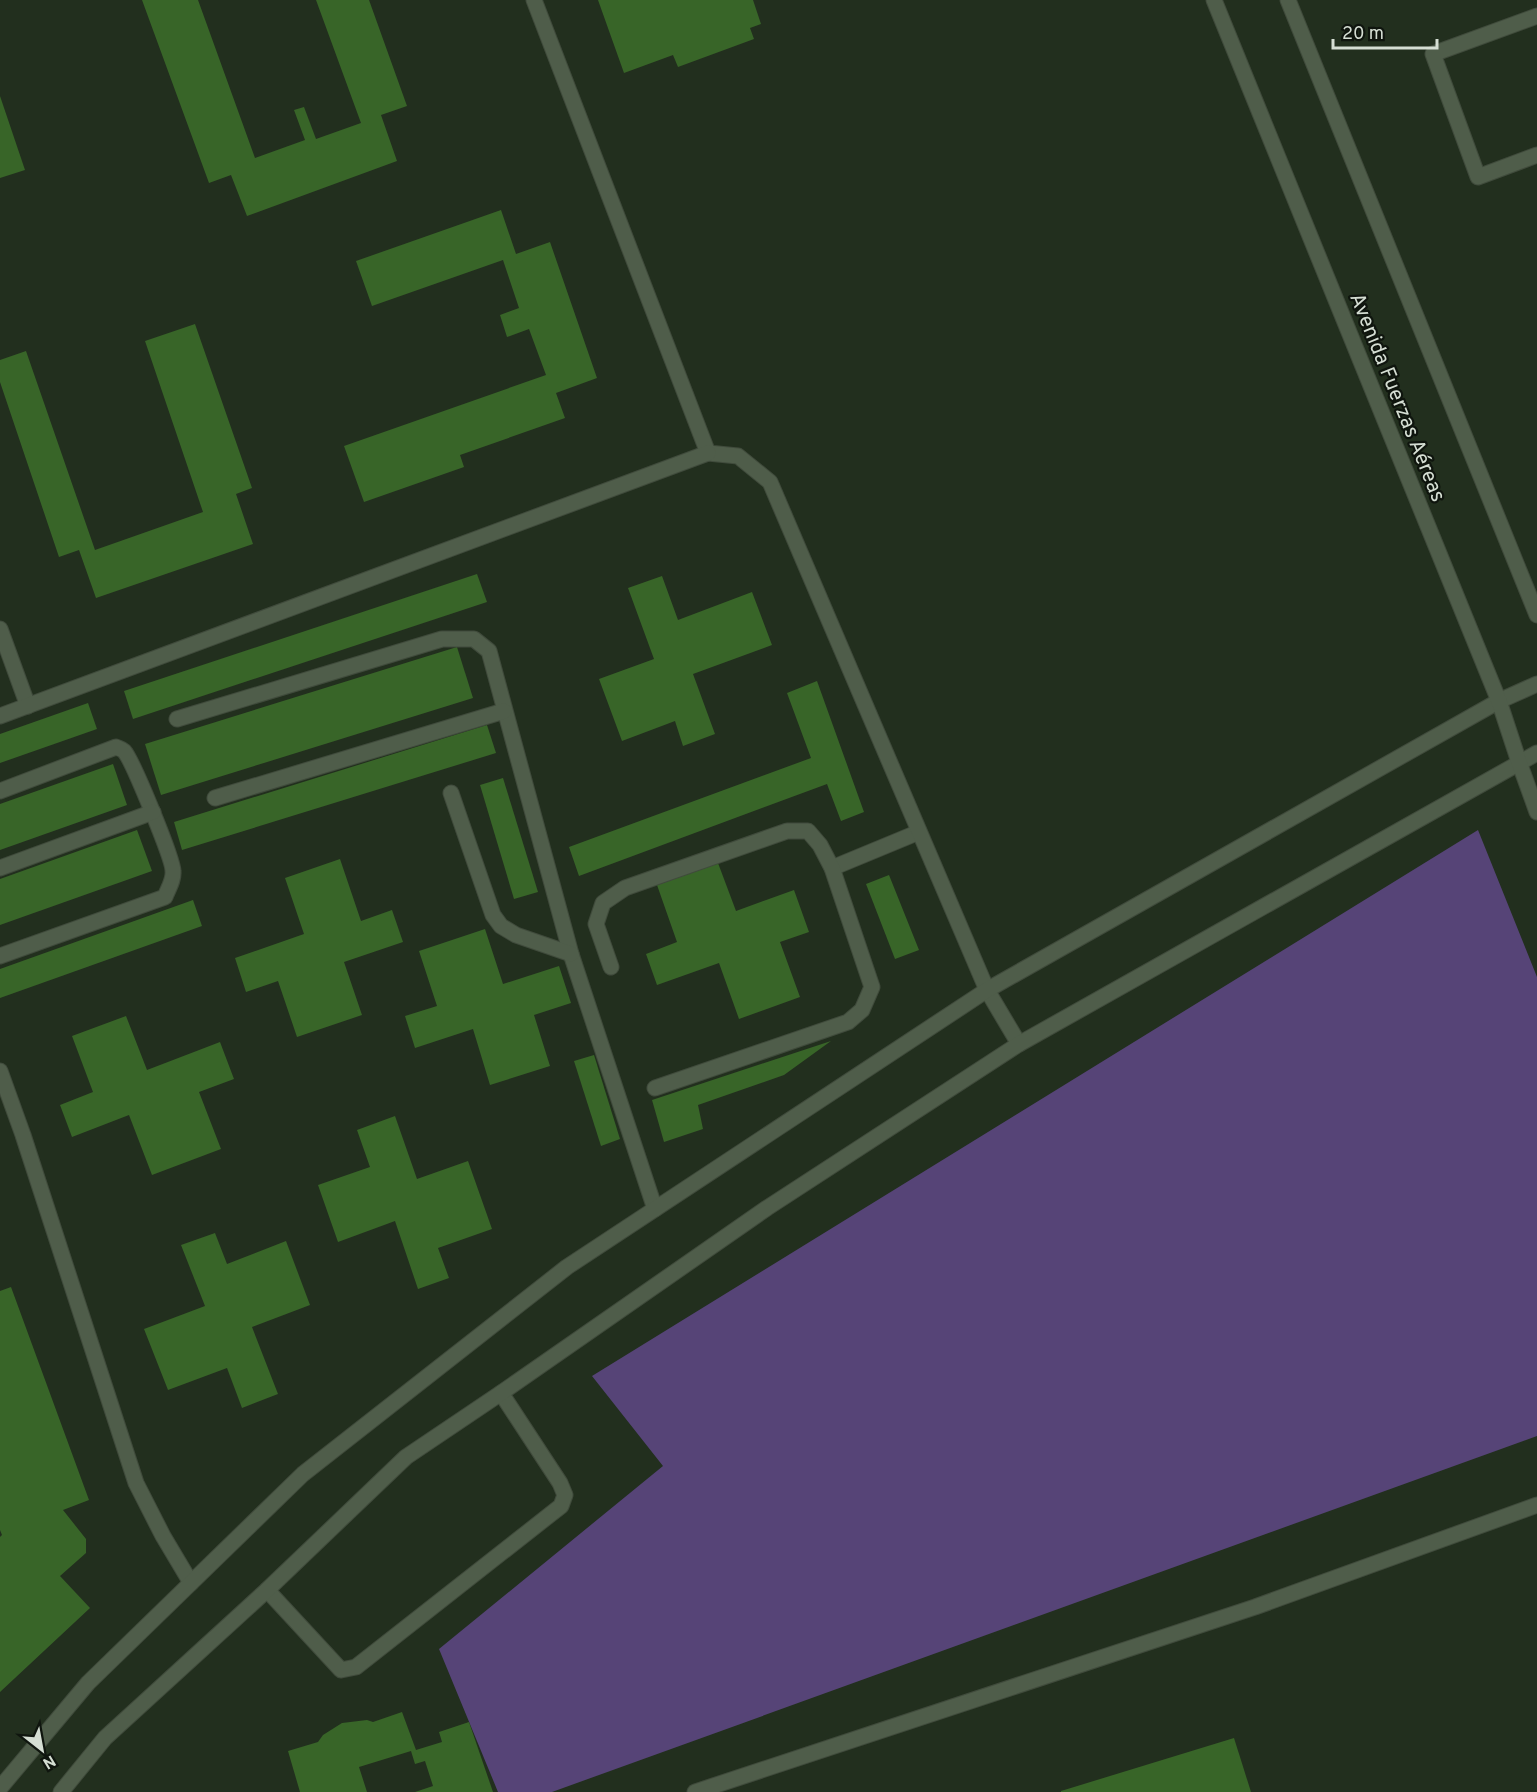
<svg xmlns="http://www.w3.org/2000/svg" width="1537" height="1792" font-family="Overpass,sans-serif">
<rect width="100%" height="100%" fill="#222f1e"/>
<path fill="#564477" d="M1478 830 1537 977V1436L552 1792H498L439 1649 663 1466 592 1376Z"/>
<g fill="#386528">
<path d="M142 0H198L255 158 305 140 294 110 304 107 316 139 361 123 316 0H369L407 106 381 115 397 161 247 216 231 175 209 183Z"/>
<path d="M598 0H753L761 24 750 28 754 39 678 67 673 55 624 73Z"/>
<path d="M0 96 25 170 0 178Z"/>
<path d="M501 210 516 254 550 242 597 378 556 393 565 418 460 455 464 467 364 502 344 446 546 375 529 329 507 337 500 315 519 308 503 260 372 306 356 261Z"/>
<path d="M195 324 252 488 236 494 253 544 96 598 79 550 59 557 0 382V360L26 351 95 550 203 512 145 341Z"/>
<path d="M477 574 487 602 133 719 124 691Z"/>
<path d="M662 576 678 620 752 592 772 645 693 674 715 734 683 746 675 721 622 741 599 679 654 659 628 588Z"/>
<path d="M457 647 473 698 161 795 145 744Z"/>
<path d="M817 681 864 812 841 821 827 784 579 876 569 847 811 758 787 693Z"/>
<path d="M88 703 97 729 0 763V734Z"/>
<path d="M487 725 496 753 182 850 174 822Z"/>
<path d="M113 764 127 805 0 850V804Z"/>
<path d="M503 778 538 892 514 899 480 785Z"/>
<path d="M137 830 152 871 0 925V879Z"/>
<path d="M340 859 361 921 392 910 403 942 344 962 362 1015 297 1037 278 981 246 992 235 958 304 934 285 878Z"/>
<path d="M718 863 736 911 794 890 809 932 780 942 800 997 739 1019 719 963 657 985 646 954 677 942 657 885Z"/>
<path d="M889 875 919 950 895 959 866 884Z"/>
<path d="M193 900 202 926 0 998V969Z"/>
<path d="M485 929 503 984 559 966 571 1003 534 1015 550 1066 490 1085 473 1029 415 1048 405 1016 437 1006 419 951Z"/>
<path d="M126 1016 147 1070 220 1042 234 1079 199 1092 221 1149 152 1175 129 1115 72 1137 60 1105 93 1092 72 1036Z"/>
<path d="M831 1041 784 1075 698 1105 703 1129 664 1142 652 1100Z"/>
<path d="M594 1055 620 1139 601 1146 574 1061Z"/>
<path d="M395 1116 417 1179 468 1161 492 1229 438 1248 449 1278 418 1289 395 1221 338 1242 318 1185 370 1167 357 1130Z"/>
<path d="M215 1233 227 1264 286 1241 310 1305 252 1327 278 1394 242 1408 227 1368 168 1390 144 1329 205 1306 181 1245Z"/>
<path d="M11 1287 89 1500 63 1510 86 1539V1553L60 1576 90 1608 0 1692V1537L2 1535 0 1530V1291Z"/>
<path d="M402 1712 416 1750 442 1742 439 1732 469 1722 493 1792H415L433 1786 425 1761 415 1764 411 1751 359 1767 367 1792H300L288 1751 318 1742 323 1735 342 1723 367 1720 373 1722Z"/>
<path d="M1234 1738 1251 1792H1061V1791Z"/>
</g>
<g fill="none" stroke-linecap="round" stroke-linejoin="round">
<g stroke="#404b3c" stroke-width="17">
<g id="service">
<path d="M1537 16 1433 54 1478 177 1537 155"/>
<path d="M0 629 28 706"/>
<path d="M177 719 442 639H474L489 651 571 954 655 1209"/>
<path d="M0 791 116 747C118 748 122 749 124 751 132 759 173 859 173 871 174 880 168 889 165 897L0 956"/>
<path d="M451 793 493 915 501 926 516 935 571 954"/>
<path d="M215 798 504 711"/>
<path d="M0 868 153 812"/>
<path d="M832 868 919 832"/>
<path d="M611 967 596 924 603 903 625 888 787 831H808L820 845 832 868 872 987 862 1010 848 1022 655 1088"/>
<path d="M0 1071 23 1135 136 1483 163 1536 191 1583"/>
<path d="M267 1590 341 1670 356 1667 561 1506 565 1495 560 1483 501 1393"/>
</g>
</g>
<g stroke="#404b3c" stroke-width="17">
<g id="minor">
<path d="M534 0 708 453 738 456 770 482 987 990 1019 1044"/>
<path d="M0 716 708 453"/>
<path d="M0 1788 88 1683 303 1474 567 1267 987 990 1499 701 1537 684"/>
<path d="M61 1792 105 1738 267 1590 406 1457 501 1393 767 1208 1019 1044 1537 753"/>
<path d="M695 1792 1255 1607 1537 1505"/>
</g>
</g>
<g stroke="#404b3c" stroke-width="17">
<g id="tertiary">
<path d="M1214 0 1499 701 1519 762 1537 812"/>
<path d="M1288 0 1537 615"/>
</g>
</g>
<use href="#service" stroke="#4f5d4a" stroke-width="15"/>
<use href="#minor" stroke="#4f5d4a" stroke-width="15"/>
<use href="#tertiary" stroke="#4f5d4a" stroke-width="15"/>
</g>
<g text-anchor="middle" stroke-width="4.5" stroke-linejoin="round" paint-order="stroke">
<g font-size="21" fill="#d5ded3" stroke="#0f150e">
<text transform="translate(1398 397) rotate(68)" y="7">Avenida Fuerzas Aéreas</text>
</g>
</g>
<g transform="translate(42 1750) rotate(149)" stroke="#0f150e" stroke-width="4.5" paint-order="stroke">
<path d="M0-4.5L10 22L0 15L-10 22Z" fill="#d5ded3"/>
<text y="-9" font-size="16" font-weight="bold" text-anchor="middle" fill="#d5ded3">N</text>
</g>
<path d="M1333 39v9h104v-9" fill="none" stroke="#d5ded3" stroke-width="3"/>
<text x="1342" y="39" font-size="18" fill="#d5ded3" stroke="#0f150e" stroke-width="4.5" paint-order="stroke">20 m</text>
</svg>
